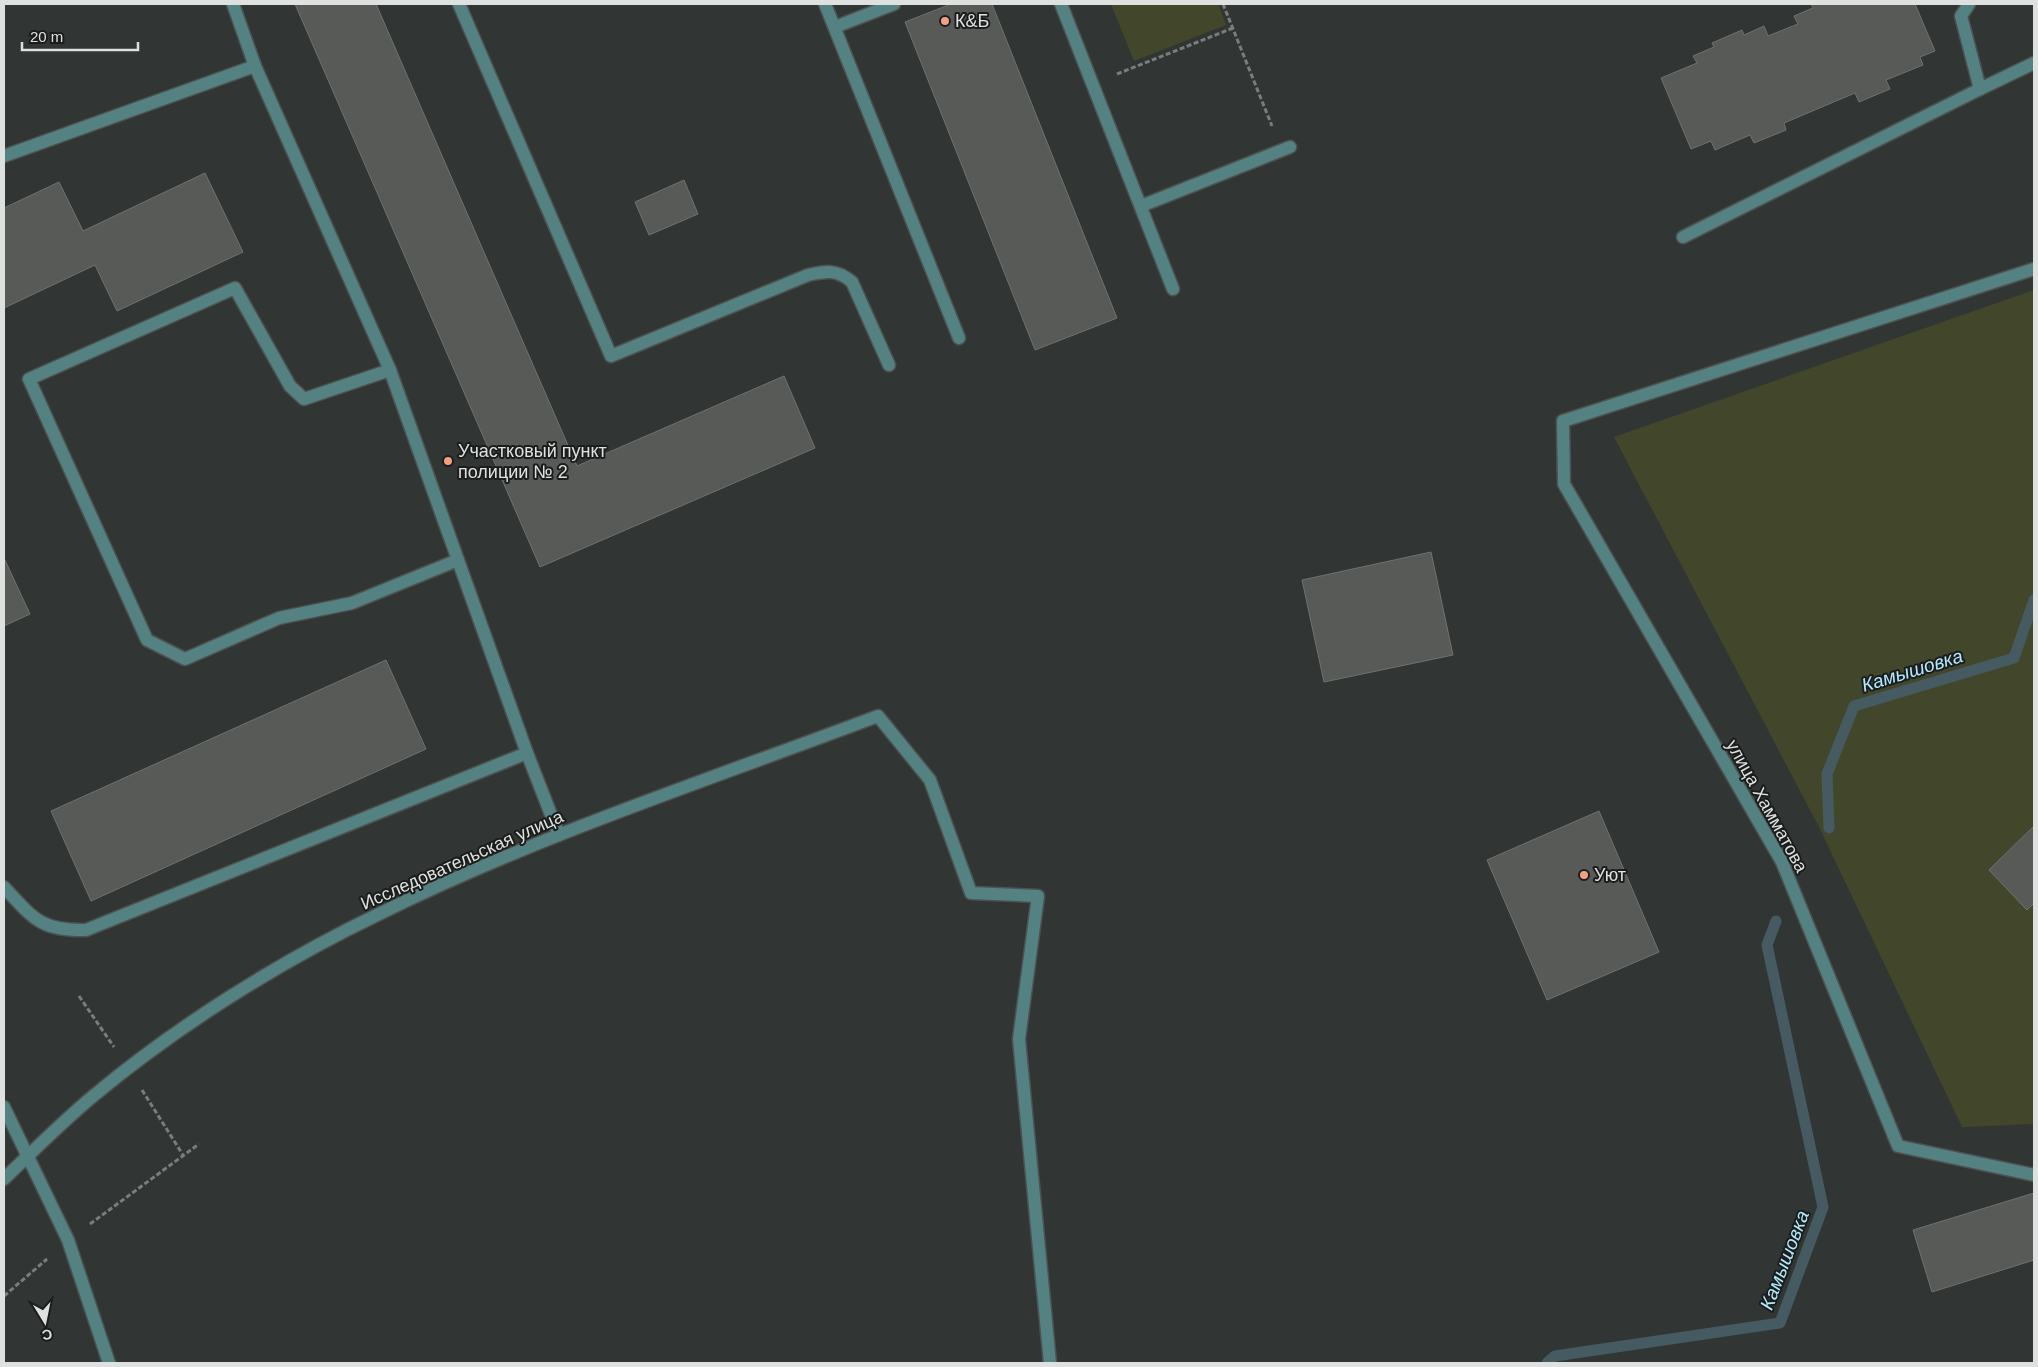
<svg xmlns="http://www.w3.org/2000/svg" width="2038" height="1367" font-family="Helvetica,sans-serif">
<rect width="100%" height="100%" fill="#313634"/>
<g fill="#42472b">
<path d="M1111 4H1218L1226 25 1134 61Z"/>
<path d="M2034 290V1124L1962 1127 1819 827 1614 437Z"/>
</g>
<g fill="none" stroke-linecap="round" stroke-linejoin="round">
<g stroke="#455b61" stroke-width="11">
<path d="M1829 828 1827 774 1854 706 2014 658 2034 600"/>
<path d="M1547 1363 1555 1356 1780 1323 1823 1207 1767 945 1776 921"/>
</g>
</g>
<g fill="#575a57" stroke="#6f726f">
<path d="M295 4H376L577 466 784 376 815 448 540 567Z"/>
<path d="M951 4H992L1117 318 1035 350 905 22Z"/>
<path d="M1811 4H1915L1935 51 1920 57 1923 65 1886 80 1890 89 1859 102 1855 93 1784 123 1786 130 1754 143 1750 135 1715 150 1711 141 1691 149 1661 78 1697 63 1693 56 1714 47 1712 43 1742 30 1744 35 1764 26 1768 36 1798 24 1794 16 1813 8Z"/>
<path d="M205 173 243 252 117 311 95 265 4 308V208L59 182 83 231Z"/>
<path d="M684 180 698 214 649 235 635 202Z"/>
<path d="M1431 552 1453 655 1324 682 1302 580Z"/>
<path d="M4 558 30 614 4 626Z"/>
<path d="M386 660 426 749 91 901 51 811Z"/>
<path d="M1599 811 1659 952 1547 1000 1487 860Z"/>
<path d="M2034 826V903L2027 910 1989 870Z"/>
<path d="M2034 1193V1260L1932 1292 1913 1230Z"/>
</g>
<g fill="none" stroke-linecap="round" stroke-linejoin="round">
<g stroke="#4d5150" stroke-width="15">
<g id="minor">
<path d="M233 4 255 66 390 370 527 753 559 835"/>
<path d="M459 4 611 356 808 275C826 271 837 269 852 282L889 365"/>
<path d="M825 4 959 338"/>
<path d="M1061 4 1173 289"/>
<path d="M835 27 894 4"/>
<path d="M1980 89 2034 63"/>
<path d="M4 156 255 66"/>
<path d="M1141 206 1290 147"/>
<path d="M1683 237 1980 89 1961 16 1969 4"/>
<path d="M2034 269 1563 421 1564 484 1782 862 1898 1146 2034 1175"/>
<path d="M390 370 304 399 290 386 235 288 29 379 147 640 185 659 279 618 352 603 458 560"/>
<path d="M4 887C33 918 40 931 86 930L527 753"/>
<path d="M4 1107 68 1240 109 1363"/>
<path d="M4 1179C33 1151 61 1123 92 1097 177 1026 279 962 379 914 539 835 711 779 878 716L930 780 971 893 1038 896 1019 1039 1050 1363"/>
</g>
</g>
<g stroke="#797e7c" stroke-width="3" stroke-dasharray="5 2.5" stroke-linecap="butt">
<path d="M1223 4 1272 126"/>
<path d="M1117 74 1233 28"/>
<path d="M79 996 114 1047"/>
<path d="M142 1090 183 1155"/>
<path d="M90 1224 199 1144"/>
<path d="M4 1296 47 1259"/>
</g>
<use href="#minor" stroke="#548181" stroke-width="12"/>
</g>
<g fill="#f39f82" stroke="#1b1d1c" stroke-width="2">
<circle cx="945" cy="21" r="5"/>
<circle cx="448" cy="461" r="5"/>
<circle cx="1584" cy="875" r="5"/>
</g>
<g text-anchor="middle" stroke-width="4" stroke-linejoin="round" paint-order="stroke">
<g font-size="18" fill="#dee1e0" stroke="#1b1d1c" text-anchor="start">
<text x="955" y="27">К&amp;Б</text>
<text x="458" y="457">Участковый пункт<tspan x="458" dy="21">полиции № 2</tspan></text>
<text x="1594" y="881">Уют</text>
</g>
<g font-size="18" fill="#dee1e0" stroke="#1b1d1c">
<text transform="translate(1767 806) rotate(61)" y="6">улица Хамматова</text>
<text transform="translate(462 860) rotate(-24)" y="6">Исследовательская улица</text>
</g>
<g font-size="19" font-style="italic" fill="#b1eafe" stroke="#1b1d1c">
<text transform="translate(1912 670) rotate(-17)" y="7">Камышовка</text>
<text transform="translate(1784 1260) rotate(-69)" y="7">Камышовка</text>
</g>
</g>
<rect width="2038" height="1367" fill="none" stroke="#dee1e0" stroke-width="10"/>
<g transform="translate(45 1322) rotate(170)" stroke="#1b1d1c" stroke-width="4" paint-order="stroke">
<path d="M0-4L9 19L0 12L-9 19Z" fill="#dee1e0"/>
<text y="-8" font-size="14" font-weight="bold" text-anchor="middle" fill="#dee1e0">С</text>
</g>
<path d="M22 42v8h116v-8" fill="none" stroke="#dee1e0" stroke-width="2.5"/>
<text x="30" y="42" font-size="15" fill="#dee1e0" stroke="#1b1d1c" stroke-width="4" paint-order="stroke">20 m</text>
</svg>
